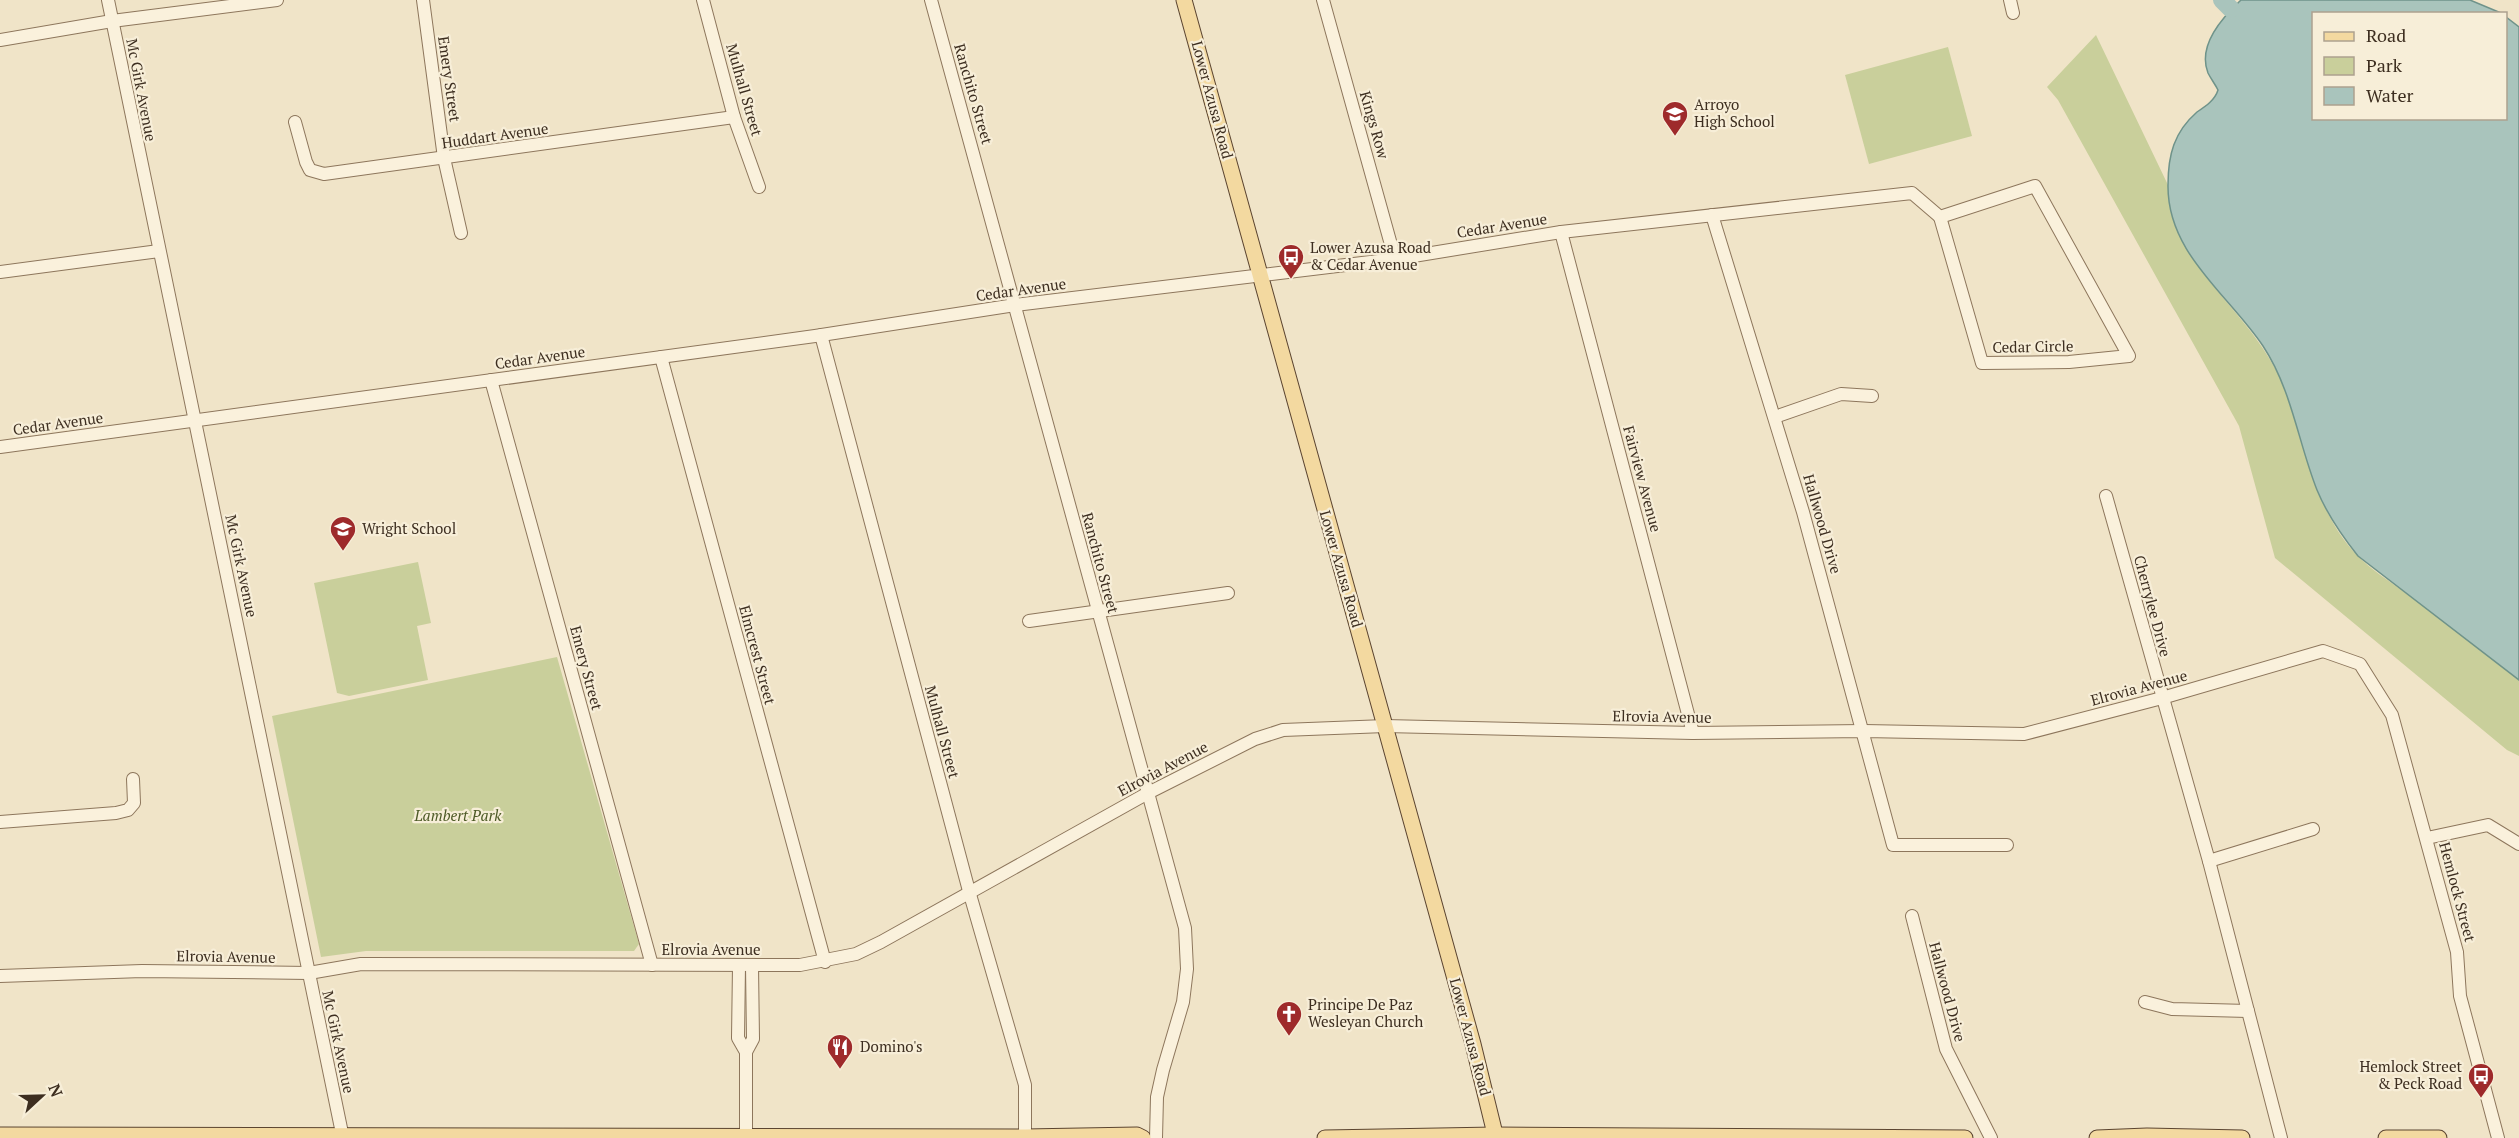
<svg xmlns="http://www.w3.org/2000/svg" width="2519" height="1138" font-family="'PT Serif',serif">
<rect width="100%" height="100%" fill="#f0e4c8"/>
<g fill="#c9cf9b">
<path d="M2096 35 2168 185C2174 268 2244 305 2278 374 2307 432 2309 506 2357 555 2371 570 2391 582 2407 594 2445 623 2482 651 2519 680V756L2507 750 2275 558 2239 426 2058 100 2047 87Z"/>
<path d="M1948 47 1972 136 1869 164 1845 75Z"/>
<path d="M418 562 431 623 417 626 428 680 349 696 337 693 314 583Z"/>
<path d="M557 657 639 944 634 951H366L321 957 272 716Z"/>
</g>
<path fill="#a9c4bc" stroke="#6f938a" stroke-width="1.5" d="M2241 0H2470L2501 13 2314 14V118H2506V17L2519 27V680L2358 556C2342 536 2327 514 2317 490 2298 442 2292 390 2263 346 2228 294 2167 253 2168 185 2168 155 2174 132 2197 112 2206 106 2215 100 2218 90 2215 84 2211 79 2208 73 2197 45 2223 17 2241 0Z"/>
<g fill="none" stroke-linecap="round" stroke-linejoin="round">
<path stroke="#a9c4bc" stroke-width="18" d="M2222 0 2231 9"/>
<g stroke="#8d765c" stroke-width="14">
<g id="minor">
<path d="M108 0 343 1138"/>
<path d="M423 0 444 158 461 233"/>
<path d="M703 0 734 117 759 187"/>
<path d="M931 0 1185 928 1187 969 1183 1002 1163 1070 1157 1097 1156 1138"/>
<path d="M1323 0 1395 259"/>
<path d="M2010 0 2013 13"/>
<path d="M0 40 112 21 277 0"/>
<path d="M295 122 306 162 310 170 324 174 734 117"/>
<path d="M2035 186 2129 356 2069 362 1982 363 1940 217Z"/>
<path d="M1712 215 1803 512 1893 845H2007"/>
<path d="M1561 232 1693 733"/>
<path d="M0 272 159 251"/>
<path d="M821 335 969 891 1025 1085V1138"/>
<path d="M661 357 825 962"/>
<path d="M491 380 652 965"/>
<path d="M1775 417 1841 394 1872 396"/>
<path d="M0 447 815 336 1015 305 1395 259 1561 232 1912 193 1940 217"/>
<path d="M2106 496 2209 861 2281 1138"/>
<path d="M1029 621 1228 593"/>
<path d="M0 822 116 813 128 810 134 803 133 779"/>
<path d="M2427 838 2488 825 2519 844"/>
<path d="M2209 861 2313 829"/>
<path d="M1912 916 1946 1049 1991 1138"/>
<path d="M739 966 738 1038 746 1052"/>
<path d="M0 976 142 971 309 973 361 964 800 965 856 954 881 942 1148 793 1255 739 1283 730 1385 726 1693 733 1864 731 2024 734 2162 698 2323 651 2360 664 2392 715 2457 952 2460 996 2498 1138"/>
<path d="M2145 1002 2172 1009 2248 1011"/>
<path d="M746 1138V1052L753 1039 752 966"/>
</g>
</g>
<g stroke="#5b4430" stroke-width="17">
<g id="major">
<path d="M1184 0 1473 1044 1496 1138"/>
<path d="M0 1135 1025 1137 1137 1135 1143 1138"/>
<path d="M1325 1138 1495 1135 1965 1138"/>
<path d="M2097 1138 2147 1136 2242 1138"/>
<path d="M2386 1138H2439"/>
</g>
</g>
<use href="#minor" stroke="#faf1dc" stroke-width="12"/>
<use href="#major" stroke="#f3d9a0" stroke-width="15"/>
</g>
<defs>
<g id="school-pin" transform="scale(1.35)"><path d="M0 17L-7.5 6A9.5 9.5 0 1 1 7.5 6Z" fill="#9e2a2b" stroke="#f7eed8"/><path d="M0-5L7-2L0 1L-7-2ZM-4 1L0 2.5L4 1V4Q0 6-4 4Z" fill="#fff"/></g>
<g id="bus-pin" transform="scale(1.35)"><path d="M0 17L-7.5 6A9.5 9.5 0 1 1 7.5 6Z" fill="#9e2a2b" stroke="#f7eed8"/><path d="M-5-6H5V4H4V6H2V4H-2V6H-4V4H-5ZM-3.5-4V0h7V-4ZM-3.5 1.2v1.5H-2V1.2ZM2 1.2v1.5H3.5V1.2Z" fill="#fff"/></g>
<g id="church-pin" transform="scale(1.35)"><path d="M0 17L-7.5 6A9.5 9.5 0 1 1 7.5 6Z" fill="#9e2a2b" stroke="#f7eed8"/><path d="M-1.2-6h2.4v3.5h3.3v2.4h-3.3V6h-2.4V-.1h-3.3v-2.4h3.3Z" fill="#fff"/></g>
<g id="restaurant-pin" transform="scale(1.35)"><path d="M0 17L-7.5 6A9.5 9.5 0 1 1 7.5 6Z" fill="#9e2a2b" stroke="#f7eed8"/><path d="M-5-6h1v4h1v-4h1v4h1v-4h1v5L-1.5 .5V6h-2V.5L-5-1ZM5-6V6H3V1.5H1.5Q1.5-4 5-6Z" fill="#fff"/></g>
</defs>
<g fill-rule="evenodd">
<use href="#school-pin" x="1675" y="114"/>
<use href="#bus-pin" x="1291" y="257"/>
<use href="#school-pin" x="343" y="529"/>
<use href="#church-pin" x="1289" y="1014"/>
<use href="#restaurant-pin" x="840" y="1047"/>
<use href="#bus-pin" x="2481" y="1076"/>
</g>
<g text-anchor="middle" stroke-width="4.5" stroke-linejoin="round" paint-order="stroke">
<g font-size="15" fill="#3d2e20" stroke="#f7eed8">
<text transform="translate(449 79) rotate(82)" y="5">Emery Street</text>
<text transform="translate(141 90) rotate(79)" y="5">Mc Girk Avenue</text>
<text transform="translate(744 90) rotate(74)" y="5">Mulhall Street</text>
<text transform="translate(973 94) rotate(74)" y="5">Ranchito Street</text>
<text transform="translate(1212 100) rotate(75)" y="5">Lower Azusa Road</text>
<text transform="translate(1374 125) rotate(74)" y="5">Kings Row</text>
<text transform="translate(495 136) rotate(-8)" y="5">Huddart Avenue</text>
<text transform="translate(1502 226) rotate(-9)" y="5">Cedar Avenue</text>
<text transform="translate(1021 290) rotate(-8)" y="5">Cedar Avenue</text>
<text transform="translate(2033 347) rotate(-1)" y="5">Cedar Circle</text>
<text transform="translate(540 358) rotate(-8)" y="5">Cedar Avenue</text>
<text transform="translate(58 424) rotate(-8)" y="5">Cedar Avenue</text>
<text transform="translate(1642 479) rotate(75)" y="5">Fairview Avenue</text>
<text transform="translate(1822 524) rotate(74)" y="5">Hallwood Drive</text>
<text transform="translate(1100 563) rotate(75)" y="5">Ranchito Street</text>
<text transform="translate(241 566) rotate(78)" y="5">Mc Girk Avenue</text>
<text transform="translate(1341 569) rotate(74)" y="5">Lower Azusa Road</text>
<text transform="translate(2152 606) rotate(75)" y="5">Cherrylee Drive</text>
<text transform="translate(757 655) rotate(75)" y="5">Elmcrest Street</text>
<text transform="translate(586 668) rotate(75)" y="5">Emery Street</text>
<text transform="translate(2139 688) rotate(-15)" y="5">Elrovia Avenue</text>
<text transform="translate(1662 717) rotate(1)" y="5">Elrovia Avenue</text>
<text transform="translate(942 732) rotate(75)" y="5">Mulhall Street</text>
<text transform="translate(1163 769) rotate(-28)" y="5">Elrovia Avenue</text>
<text transform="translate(2457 892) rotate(75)" y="5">Hemlock Street</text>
<text x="711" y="955">Elrovia Avenue</text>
<text transform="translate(226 957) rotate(1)" y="5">Elrovia Avenue</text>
<text transform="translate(1947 992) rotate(75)" y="5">Hallwood Drive</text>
<text transform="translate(1470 1037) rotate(75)" y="5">Lower Azusa Road</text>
<text transform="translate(338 1042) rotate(78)" y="5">Mc Girk Avenue</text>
</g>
<g font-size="15" fill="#3d2e20" stroke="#f7eed8" text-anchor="start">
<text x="1694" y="110">Arroyo<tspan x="1694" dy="17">High School</tspan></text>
<text x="1310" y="253">Lower Azusa Road<tspan x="1310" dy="17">&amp; Cedar Avenue</tspan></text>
<text x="362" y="534">Wright School</text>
<text x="1308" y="1010">Principe De Paz<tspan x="1308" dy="17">Wesleyan Church</tspan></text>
<text x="860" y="1052">Domino's</text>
<text x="2462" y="1072" text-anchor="end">Hemlock Street<tspan x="2462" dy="17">&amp; Peck Road</tspan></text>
</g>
<g font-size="15" font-style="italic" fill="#4d5a26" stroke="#f7eed8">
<text x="458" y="821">Lambert Park</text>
</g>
</g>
<rect x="2312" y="12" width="195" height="108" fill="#f7eed8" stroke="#ada18e" stroke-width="1.5"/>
<rect x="2324" y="32" width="30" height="9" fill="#f3d9a0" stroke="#ada18e" stroke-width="1.5"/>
<text x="2366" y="42" font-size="18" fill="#3d2e20">Road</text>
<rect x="2324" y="57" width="30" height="18" fill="#c9cf9b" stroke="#ada18e" stroke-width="1.5"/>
<text x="2366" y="72" font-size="18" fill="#3d2e20">Park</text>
<rect x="2324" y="87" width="30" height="18" fill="#a9c4bc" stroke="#ada18e" stroke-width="1.5"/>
<text x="2366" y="102" font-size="18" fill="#3d2e20">Water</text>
<g transform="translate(42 1096) rotate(68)" stroke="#f7eed8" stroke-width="4.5" paint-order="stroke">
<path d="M0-4.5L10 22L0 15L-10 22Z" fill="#3d2e20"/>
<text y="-9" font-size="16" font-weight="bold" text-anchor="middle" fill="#3d2e20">N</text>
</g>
</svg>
